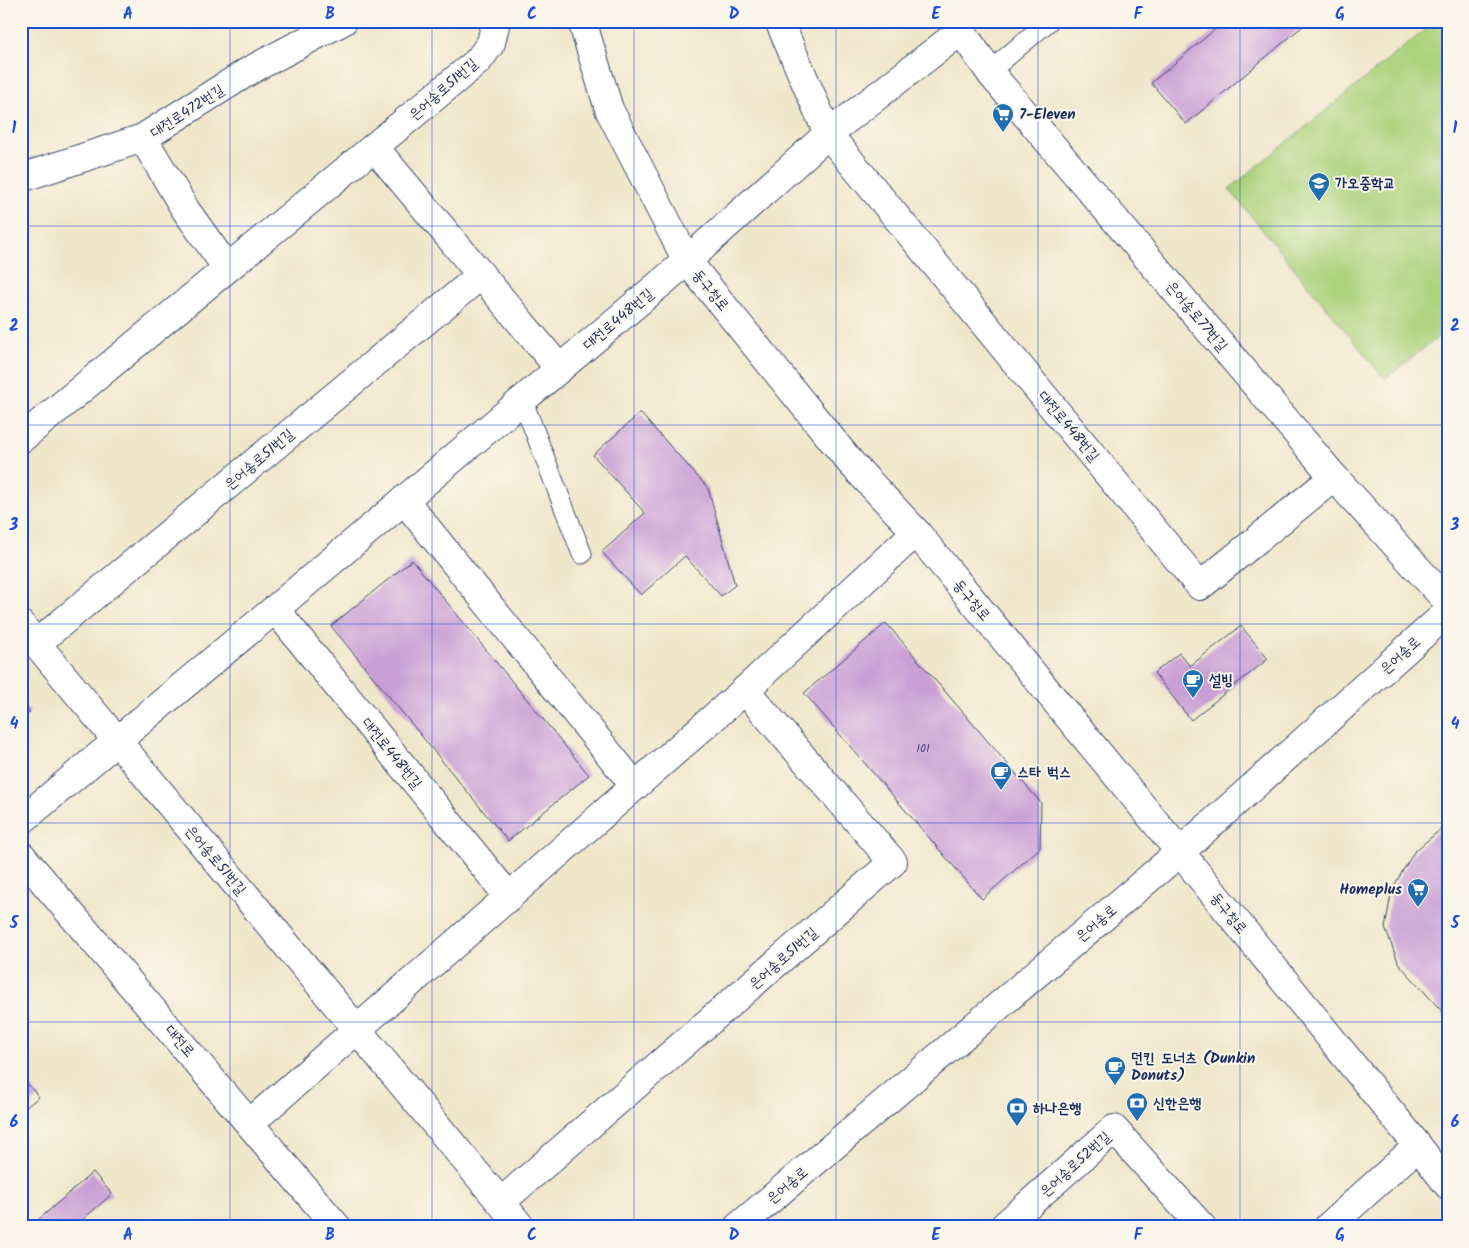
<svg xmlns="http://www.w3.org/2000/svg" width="1469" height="1248" font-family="Kalam,'Poor Story',sans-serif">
<rect width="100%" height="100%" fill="#fbf7ec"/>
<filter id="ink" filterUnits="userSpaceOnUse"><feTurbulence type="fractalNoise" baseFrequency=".02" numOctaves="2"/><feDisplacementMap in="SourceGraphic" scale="10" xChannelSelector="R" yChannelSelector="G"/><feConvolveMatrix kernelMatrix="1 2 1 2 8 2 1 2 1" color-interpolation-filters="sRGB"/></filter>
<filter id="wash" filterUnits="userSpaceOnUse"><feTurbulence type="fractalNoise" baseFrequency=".0096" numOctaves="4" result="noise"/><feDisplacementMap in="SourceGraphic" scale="20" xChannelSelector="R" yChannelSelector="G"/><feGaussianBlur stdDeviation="1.12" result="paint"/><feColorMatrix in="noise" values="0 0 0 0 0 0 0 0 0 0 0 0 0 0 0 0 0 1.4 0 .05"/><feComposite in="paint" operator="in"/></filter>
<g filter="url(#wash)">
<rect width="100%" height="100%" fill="#f0e6ca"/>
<path fill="#acd27c" stroke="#64806d" d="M1436 21H1448V329L1385 379 1229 189Z"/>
<g id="blocks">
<g fill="#c99fd6">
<path d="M1225 21H1309L1186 124 1151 83Z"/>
<path d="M640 413 708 488 735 585 721 596 685 556 641 595 602 552 645 513 593 455Z"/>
<path d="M412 560 589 775 508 841 331 626Z"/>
<path d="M886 623 1041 803 1040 848 982 899 804 693Z"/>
<path d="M1241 626 1268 659 1191 720 1154 673 1179 653 1190 666Z"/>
<path d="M21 702 30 712 21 719Z"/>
<path d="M1448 823V1018L1399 964 1385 928 1392 889 1414 852Z"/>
<path d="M21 1076 39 1097 21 1111Z"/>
<path d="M93 1172 112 1194 74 1227H30Z"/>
</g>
</g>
</g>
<g filter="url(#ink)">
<use href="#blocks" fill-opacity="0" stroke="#3b4a6e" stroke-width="1"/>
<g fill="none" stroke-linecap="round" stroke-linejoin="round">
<g stroke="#3b4a6e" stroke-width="21">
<g id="service">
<path d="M990 71 1049 21"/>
<path d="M522 399 582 554"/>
</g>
</g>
<g stroke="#3b4a6e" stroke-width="30">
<g id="minor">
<path d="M779 21 828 134 1200 586 1334 477"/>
<path d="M957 21 961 31 992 75 1334 477 1448 602"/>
<path d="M143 138 185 209 227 268"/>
<path d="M374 147 559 368"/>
<path d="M21 178 143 138 249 71 343 21"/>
<path d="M21 439 478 61 491 43 496 21"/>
<path d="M404 500 635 786"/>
<path d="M275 609 509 897"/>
<path d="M21 625 521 1227"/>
<path d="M37 643 481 275"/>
<path d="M21 821 275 609 687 261 828 134 961 31"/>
<path d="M21 855 337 1227"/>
<path d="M250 1123 745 690 916 532"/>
<path d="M501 1202 893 862 745 690"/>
<path d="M1003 1227 1114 1129 1202 1227"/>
<path d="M1328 1227 1418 1146"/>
</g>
</g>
<g stroke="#3b4a6e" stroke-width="30">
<g id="secondary">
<path d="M582 21 609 109 687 261 851 463 916 532 1180 852 1418 1146 1448 1185"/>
<path d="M738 1227 1180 852 1448 612"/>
</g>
</g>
<use href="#service" stroke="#fff" stroke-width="19"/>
<use href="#minor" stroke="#fff" stroke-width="28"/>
<use href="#secondary" stroke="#fff" stroke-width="28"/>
</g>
</g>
<path fill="none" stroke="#1d4ed8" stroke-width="1" stroke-opacity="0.55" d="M230 21V1227M432 21V1227M634 21V1227M836 21V1227M1038 21V1227M1240 21V1227M21 226H1448M21 425H1448M21 624H1448M21 823H1448M21 1022H1448"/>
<defs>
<g id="supermarket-pin" transform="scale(1.125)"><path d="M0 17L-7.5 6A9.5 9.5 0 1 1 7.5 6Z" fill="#1f6fb2" stroke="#fbf7ec"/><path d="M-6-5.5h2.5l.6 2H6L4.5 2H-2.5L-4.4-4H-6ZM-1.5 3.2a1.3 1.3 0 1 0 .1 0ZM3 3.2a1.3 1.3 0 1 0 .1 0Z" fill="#fff"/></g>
<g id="school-pin" transform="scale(1.125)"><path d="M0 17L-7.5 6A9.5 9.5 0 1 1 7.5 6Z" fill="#1f6fb2" stroke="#fbf7ec"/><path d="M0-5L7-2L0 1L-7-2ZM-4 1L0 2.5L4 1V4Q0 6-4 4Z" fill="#fff"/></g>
<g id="cafe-pin" transform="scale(1.125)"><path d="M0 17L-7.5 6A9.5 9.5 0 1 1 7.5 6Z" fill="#1f6fb2" stroke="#fbf7ec"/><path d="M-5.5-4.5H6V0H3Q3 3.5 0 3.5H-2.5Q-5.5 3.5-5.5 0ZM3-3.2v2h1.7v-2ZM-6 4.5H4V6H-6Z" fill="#fff"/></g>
<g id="bank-pin" transform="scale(1.125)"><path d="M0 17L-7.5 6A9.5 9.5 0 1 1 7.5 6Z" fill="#1f6fb2" stroke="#fbf7ec"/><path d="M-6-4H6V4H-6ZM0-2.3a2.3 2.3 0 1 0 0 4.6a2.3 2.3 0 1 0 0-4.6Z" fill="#fff"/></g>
</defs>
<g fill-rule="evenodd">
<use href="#supermarket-pin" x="1003" y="114"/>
<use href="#school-pin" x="1319" y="183"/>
<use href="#cafe-pin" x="1193" y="680"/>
<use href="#cafe-pin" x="1001" y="772"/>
<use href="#supermarket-pin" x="1418" y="889"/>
<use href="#cafe-pin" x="1115" y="1067"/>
<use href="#bank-pin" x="1137" y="1103"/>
<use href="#bank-pin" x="1017" y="1108"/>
</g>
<g text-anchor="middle" stroke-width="4" stroke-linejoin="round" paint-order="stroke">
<g font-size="12" fill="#464b7c">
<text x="923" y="752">101</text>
</g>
<g font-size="15" fill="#1b2f5e" stroke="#fbf7ec">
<text transform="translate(443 89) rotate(-41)" y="5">은어송로51번길</text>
<text transform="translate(187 111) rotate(-33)" y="5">대전로472번길</text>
<text transform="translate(711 290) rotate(51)" y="5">동구청로</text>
<text transform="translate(1197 316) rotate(50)" y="5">은어송로77번길</text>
<text transform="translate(618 319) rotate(-40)" y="5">대전로448번길</text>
<text transform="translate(1069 426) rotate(50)" y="5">대전로448번길</text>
<text transform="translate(259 459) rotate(-40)" y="5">은어송로51번길</text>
<text transform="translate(972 600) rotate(50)" y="5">동구청로</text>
<text transform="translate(1400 655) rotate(-42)" y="5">은어송로</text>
<text transform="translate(392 753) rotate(51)" y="5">대전로448번길</text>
<text transform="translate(216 860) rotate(50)" y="5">은어송로51번길</text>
<text transform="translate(1229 913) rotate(51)" y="5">동구청로</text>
<text transform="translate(1096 923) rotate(-40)" y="5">은어송로</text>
<text transform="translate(783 958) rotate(-41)" y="5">은어송로51번길</text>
<text transform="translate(180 1041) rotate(49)" y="5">대전로</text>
<text transform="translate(1075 1164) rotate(-42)" y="5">은어송로52번길</text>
<text transform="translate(787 1185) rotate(-40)" y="5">은어송로</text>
</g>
<g font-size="15" font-weight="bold" fill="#1b2f5e" stroke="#fbf7ec" text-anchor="start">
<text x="1019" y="119">7-Eleven</text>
<text x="1335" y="188">가오중학교</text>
<text x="1209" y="685">설빙</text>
<text x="1017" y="777">스타 벅스</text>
<text x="1402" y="894" text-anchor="end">Homeplus</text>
<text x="1131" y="1063">던킨 도너츠 (Dunkin<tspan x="1131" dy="17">Donuts)</tspan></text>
<text x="1153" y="1108">신한은행</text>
<text x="1033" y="1113">하나은행</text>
</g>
</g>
<rect width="1469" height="1248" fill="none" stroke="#fbf7ec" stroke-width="55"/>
<rect x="28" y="28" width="1414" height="1192" fill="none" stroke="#1d4ed8" stroke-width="2"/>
<g font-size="16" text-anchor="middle" font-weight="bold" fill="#1d4ed8">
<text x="128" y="19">A</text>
<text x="330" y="19">B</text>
<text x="532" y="19">C</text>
<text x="734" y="19">D</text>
<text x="936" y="19">E</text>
<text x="1138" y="19">F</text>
<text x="1340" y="19">G</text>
<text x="14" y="133">1</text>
<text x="1455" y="133">1</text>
<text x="14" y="331">2</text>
<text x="1455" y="331">2</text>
<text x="14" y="530">3</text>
<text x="1455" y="530">3</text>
<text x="14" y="729">4</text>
<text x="1455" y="729">4</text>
<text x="14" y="928">5</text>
<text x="1455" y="928">5</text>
<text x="14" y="1127">6</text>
<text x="1455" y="1127">6</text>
<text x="128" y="1240">A</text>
<text x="330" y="1240">B</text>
<text x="532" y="1240">C</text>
<text x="734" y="1240">D</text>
<text x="936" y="1240">E</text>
<text x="1138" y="1240">F</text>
<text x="1340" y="1240">G</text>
</g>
</svg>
